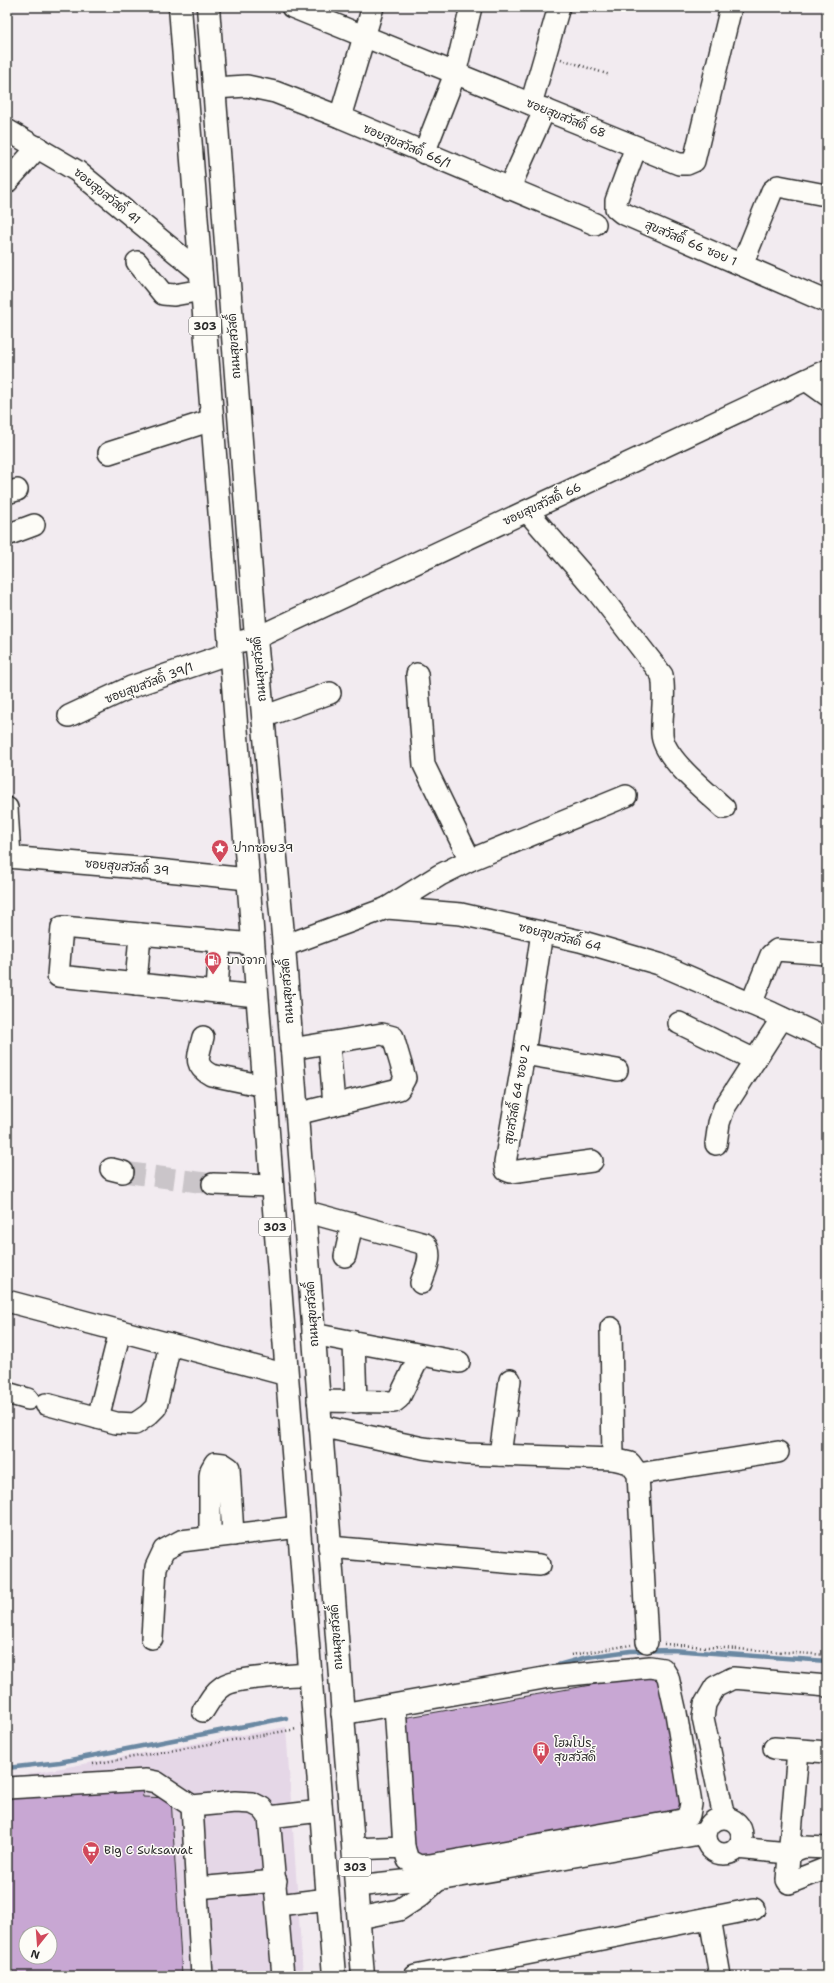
<svg xmlns="http://www.w3.org/2000/svg" width="834" height="1983" font-family="'Shantell Sans','Playpen Sans Thai',sans-serif">
<rect width="100%" height="100%" fill="#f2ebf0"/>
<filter id="ink" filterUnits="userSpaceOnUse"><feTurbulence type="fractalNoise" baseFrequency=".025" numOctaves="2"/><feDisplacementMap in="SourceGraphic" scale="8" xChannelSelector="R" yChannelSelector="G"/><feConvolveMatrix kernelMatrix="1 2 1 2 8 2 1 2 1" color-interpolation-filters="sRGB"/></filter>
<g filter="url(#ink)">
<path fill="#e5d7e7" fill-rule="evenodd" d="M286 1727 303 1976H7V1778ZM26 1933H50V1957H26Z"/>
<g fill="none" stroke-linecap="round" stroke-linejoin="round">
<g stroke="#6b88a2" stroke-width="4.5">
<path d="M551 1667 587 1657 630 1651 672 1650 827 1661"/>
<path d="M7 1768 60 1762 286 1718"/>
</g>
</g>
<g fill="#c8a7d3" stroke="#2b2b2b" fill-rule="evenodd">
<path d="M659 1673 684 1812 415 1858 403 1718Z"/>
<path d="M141 1782 143 1797 171 1798 182 1976H7V1791ZM26 1933H50V1957H26Z"/>
</g>
<g fill="none" stroke-linecap="round" stroke-linejoin="round">
<path stroke="#cac5c9" stroke-width="21" stroke-dasharray="21 10" stroke-linecap="butt" d="M123 1172 213 1184"/>
<g stroke="#2b2b2b" stroke-width="24">
<g id="minor">
<path d="M292 7 679 164H687L694 161 731 7"/>
<path d="M214 88 247 86 275 92 340 117 595 224"/>
<path d="M531 104 559 7"/>
<path d="M340 117 373 7"/>
<path d="M7 130 77 171 201 273"/>
<path d="M636 147 616 201V208L622 213 827 302"/>
<path d="M424 153 455 74 471 7"/>
<path d="M7 182 38 147"/>
<path d="M509 189 545 109"/>
<path d="M137 262 163 294 174 295 202 290"/>
<path d="M742 265 772 191 778 186 820 194"/>
<path d="M806 380 827 395"/>
<path d="M109 453 212 420"/>
<path d="M7 493 17 490"/>
<path d="M527 511 596 590 662 675C666 695 661 714 662 734 663 758 706 791 724 808"/>
<path d="M7 535 34 525"/>
<path d="M229 644 256 638 827 370"/>
<path d="M69 716 131 687 230 653"/>
<path d="M263 717 330 693"/>
<path d="M7 808 10 857"/>
<path d="M7 857 127 867 248 879"/>
<path d="M470 860 626 796"/>
<path d="M387 908 440 875 470 860 424 765 417 674"/>
<path d="M542 932 524 1054 505 1163 506 1170 511 1172 592 1161"/>
<path d="M140 934 62 927 58 976 257 996"/>
<path d="M284 946 387 908 461 914 580 941 659 964 772 1013 827 1039"/>
<path d="M136 984 140 934 253 944"/>
<path d="M217 992 220 941"/>
<path d="M751 1004 771 955 777 950 827 954"/>
<path d="M679 1023 755 1060"/>
<path d="M203 1037C199 1055 192 1065 211 1075L264 1086"/>
<path d="M329 1043 334 1105"/>
<path d="M291 1049 382 1034 393 1037 405 1078 399 1089 296 1114"/>
<path d="M524 1054 617 1070"/>
<path d="M716 1144 719 1123 724 1108 782 1018"/>
<path d="M111 1169 123 1172"/>
<path d="M213 1184 272 1186"/>
<path d="M304 1211 425 1244C434 1255 425 1271 421 1283"/>
<path d="M345 1256 352 1224"/>
<path d="M7 1301 287 1375"/>
<path d="M611 1328 613 1459 630 1463 638 1474 647 1642"/>
<path d="M313 1334 459 1362"/>
<path d="M354 1342 356 1402"/>
<path d="M7 1393 28 1399"/>
<path d="M318 1401 394 1402 399 1398 420 1355"/>
<path d="M46 1404 116 1423 135 1424 148 1415 156 1407 170 1344"/>
<path d="M98 1418 120 1331"/>
<path d="M320 1426 423 1448 467 1454 613 1459"/>
<path d="M500 1455 510 1380"/>
<path d="M638 1474 778 1452"/>
<path d="M210 1538V1476L211 1470 215 1463 223 1464 229 1468 233 1535"/>
<path d="M329 1547 540 1565"/>
<path d="M152 1638 156 1567 164 1550 181 1541 299 1527"/>
<path d="M395 1706 404 1847"/>
<path d="M203 1711C209 1702 213 1693 222 1687 236 1676 291 1676 310 1674"/>
<path d="M342 1714 549 1677 650 1667 663 1669 668 1677 676 1713 691 1804 689 1815 682 1820 430 1865 419 1866 408 1860 404 1847 353 1849"/>
<path d="M774 1748 827 1752"/>
<path d="M798 1750 787 1880 789 1883 794 1881 827 1868"/>
<path d="M7 1788 146 1780 156 1782 192 1806 235 1802 252 1803 262 1808 269 1817 283 1976"/>
<path d="M192 1806 202 1976"/>
<path d="M269 1817 321 1811"/>
<path d="M724 1817 703 1718 705 1704 715 1687 733 1678 827 1686"/>
<circle cx="724" cy="1836" r="18"/>
<path d="M737 1848 788 1853 804 1847 827 1848"/>
<path d="M356 1886 412 1880H438L705 1833"/>
<path d="M197 1888 276 1881"/>
<path d="M278 1905 328 1899"/>
<path d="M359 1918 399 1910 419 1897 438 1880"/>
<path d="M710 1918 720 1976"/>
<path d="M415 1976 754 1909"/>
</g>
</g>
<g stroke="#2b2b2b" stroke-width="25">
<g id="major">
<path d="M180 7 334 1976"/>
<path d="M208 7 256 638 284 946 363 1976"/>
</g>
</g>
<g stroke="#2b2b2b" stroke-width="2.5" stroke-dasharray="1 3" stroke-linecap="butt">
<path d="M561 59 610 75"/>
<path d="M664 1644 827 1655"/>
<path d="M571 1655 631 1645"/>
<path d="M93 1764 297 1729"/>
</g>
<use href="#minor" stroke="#fdfcf7" stroke-width="21"/>
<use href="#major" stroke="#fdfcf7" stroke-width="22"/>
</g>
</g>
<defs>
<g id="sight-pin" transform="scale(0.9)"><path d="M0 17L-7.5 6A9.5 9.5 0 1 1 7.5 6Z" fill="#d1495b" stroke="#fdfcf7"/><path d="M0-6L1.8-2.2L6-1.7L2.9 1.2L3.7 5.4L0 3.3L-3.7 5.4L-2.9 1.2L-6-1.7L-1.8-2.2Z" fill="#fff"/></g>
<g id="fuel-pin" transform="scale(0.9)"><path d="M0 17L-7.5 6A9.5 9.5 0 1 1 7.5 6Z" fill="#d1495b" stroke="#fdfcf7"/><path d="M-5.5-6h7V0h2V4h1.3V-2.5L3-4.5l.8-.8L6-3V5H2.5V1h-1V6h-7ZM-4.2-4.7v3.2H.2V-4.7Z" fill="#fff"/></g>
<g id="building-pin" transform="scale(0.9)"><path d="M0 17L-7.5 6A9.5 9.5 0 1 1 7.5 6Z" fill="#d1495b" stroke="#fdfcf7"/><path d="M-4-6H4V6H1V3H-1V6H-4ZM-2.5-4.3h1.7v1.8h-1.7ZM.8-4.3h1.7v1.8H.8ZM-2.5-1h1.7V.8h-1.7ZM.8-1h1.7V.8H.8Z" fill="#fff"/></g>
<g id="supermarket-pin" transform="scale(0.9)"><path d="M0 17L-7.5 6A9.5 9.5 0 1 1 7.5 6Z" fill="#d1495b" stroke="#fdfcf7"/><path d="M-6-5.5h2.5l.6 2H6L4.5 2H-2.5L-4.4-4H-6ZM-1.5 3.2a1.3 1.3 0 1 0 .1 0ZM3 3.2a1.3 1.3 0 1 0 .1 0Z" fill="#fff"/></g>
</defs>
<g fill-rule="evenodd">
<use href="#sight-pin" x="220" y="848"/>
<use href="#fuel-pin" x="213" y="960"/>
<use href="#building-pin" x="541" y="1750"/>
<use href="#supermarket-pin" x="91" y="1850"/>
</g>
<g text-anchor="middle" stroke-width="3" stroke-linejoin="round" paint-order="stroke">
<g fill="#fdfcf7" stroke="#6a6a68" stroke-width="1">
<rect x="189" y="317" width="32" height="18" rx="3"/>
<rect x="259" y="1218" width="32" height="18" rx="3"/>
<rect x="339" y="1858" width="32" height="18" rx="3"/>
</g>
<g font-size="11" font-weight="bold" fill="#2b2b2b">
<text x="205" y="330">303</text>
<text x="275" y="1231">303</text>
<text x="355" y="1871">303</text>
</g>
<g font-size="12" fill="#2b2b2b" stroke="#fdfcf7">
<text transform="translate(566 118) rotate(22)" y="4">ซอยสุขสวัสดิ์ 68</text>
<text transform="translate(407 146) rotate(23)" y="4">ซอยสุขสวัสดิ์ 66/1</text>
<text transform="translate(107 196) rotate(39)" y="4">ซอยสุขสวัสดิ์ 41</text>
<text transform="translate(691 243) rotate(23)" y="4">สุขสวัสดิ์ 66 ซอย 1</text>
<text transform="translate(234 346) rotate(-94)" y="4">ถนนสุขสวัสดิ์</text>
<text transform="translate(542 504) rotate(-25)" y="4">ซอยสุขสวัสดิ์ 66</text>
<text transform="translate(259 669) rotate(-95)" y="4">ถนนสุขสวัสดิ์</text>
<text transform="translate(149 683) rotate(-21)" y="4">ซอยสุขสวัสดิ์ 39/1</text>
<text transform="translate(127 867) rotate(5)" y="4">ซอยสุขสวัสดิ์ 39</text>
<text transform="translate(560 937) rotate(14)" y="4">ซอยสุขสวัสดิ์ 64</text>
<text transform="translate(287 991) rotate(-94)" y="4">ถนนสุขสวัสดิ์</text>
<text transform="translate(517 1094) rotate(-80)" y="4">สุขสวัสดิ์ 64 ซอย 2</text>
<text transform="translate(312 1314) rotate(-94)" y="4">ถนนสุขสวัสดิ์</text>
<text transform="translate(336 1637) rotate(-94)" y="4">ถนนสุขสวัสดิ์</text>
</g>
<g font-size="12" fill="#2b2b2b" stroke="#fdfcf7" text-anchor="start">
<text x="233" y="852">ปากซอย39</text>
<text x="226" y="964">บางจาก</text>
<text x="554" y="1747">โฮมโปร<tspan x="554" dy="14">สุขสวัสดิ์</tspan></text>
<text x="104" y="1854">Big C Suksawat</text>
</g>
</g>
<rect width="834" height="1983" fill="none" stroke="#fdfcf7" stroke-width="24"/>
<rect x="12" y="12" width="810" height="1959" fill="none" stroke="#2b2b2b" stroke-width="1.5" filter="url(#ink)"/>
<g transform="translate(38 1945) rotate(197)"><circle r="19" fill="#fdfcf7" stroke="#a9a8a5"/>
<path d="M0-3L7 15L0 10L-7 15Z" fill="#d1495b"/>
<text y="-6" font-size="11" font-weight="bold" text-anchor="middle" fill="#2b2b2b">N</text>
</g>
</svg>
